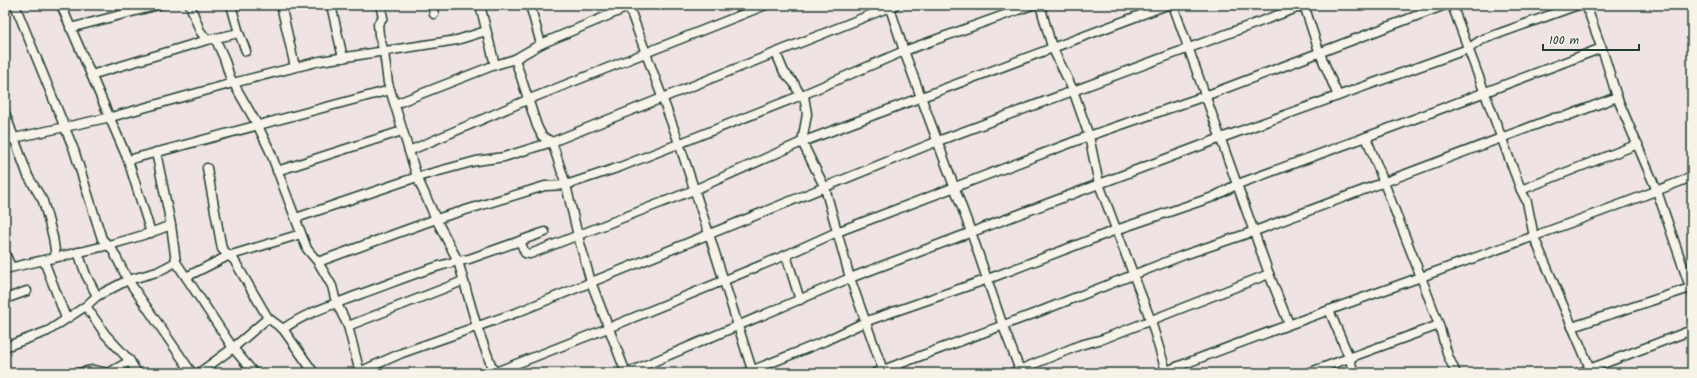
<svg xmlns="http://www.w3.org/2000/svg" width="1697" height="378" font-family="Kalam,sans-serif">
<rect width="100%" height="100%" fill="#efe4e3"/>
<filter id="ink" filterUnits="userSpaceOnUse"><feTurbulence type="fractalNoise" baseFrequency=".025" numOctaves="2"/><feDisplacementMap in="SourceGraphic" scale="8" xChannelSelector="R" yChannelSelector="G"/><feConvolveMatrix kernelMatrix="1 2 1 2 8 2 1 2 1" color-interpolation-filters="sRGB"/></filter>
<g filter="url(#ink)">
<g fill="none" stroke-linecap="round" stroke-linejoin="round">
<g stroke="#1f3d34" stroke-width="11">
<g id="minor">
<path d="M15 5 74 150 102 239 112 249 128 280 192 373"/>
<path d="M61 5 128 160 151 233"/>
<path d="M190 5 200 31 207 40"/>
<path d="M231 5 239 33 246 51"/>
<path d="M281 5 295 67"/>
<path d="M331 5 343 58"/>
<path d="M380 5 383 17 378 24 379 35 384 52 388 83 409 151"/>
<path d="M432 5 434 14"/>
<path d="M480 5 495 65"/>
<path d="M530 5 541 44"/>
<path d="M889 5 904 51 971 232 1003 326 1021 373"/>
<path d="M1040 5 1052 47 1073 90 1089 136 1099 184 1151 321 1166 371"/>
<path d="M1173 5 1269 274 1289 324"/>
<path d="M1304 5 1319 51 1338 96"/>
<path d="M1452 5 1521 190 1527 202 1534 237 1592 373"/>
<path d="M1586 5 1605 58 1617 97 1657 191 1692 293"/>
<path d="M629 7 679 143 709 234 753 373"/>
<path d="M70 28 159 5"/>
<path d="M215 38 224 58 230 77 258 126 270 151 307 249 318 262 332 286 336 302 348 326 360 373"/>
<path d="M776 53 784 72 794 83 798 91 804 96 807 114 802 142 825 188 850 278 884 373"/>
<path d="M515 59 537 126 542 136 552 142"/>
<path d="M91 75 207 40 239 33"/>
<path d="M395 104 495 65 515 59 541 44 633 5"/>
<path d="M5 113 28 176 43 201 53 237 56 257"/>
<path d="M1366 137 1421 277 1439 325 1448 356 1456 373"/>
<path d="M5 140 111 117 233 83 320 61 457 40 486 31"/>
<path d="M156 152 171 225 176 262 233 348 254 373"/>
<path d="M128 160 390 90"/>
<path d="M207 168 222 249 234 260 268 318 283 329 314 373"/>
<path d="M277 171 402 131"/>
<path d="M1521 190 1638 144"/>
<path d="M296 218 417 177 476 161 504 157 552 142"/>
<path d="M520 241 525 253 530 254 694 190 802 142 1167 5"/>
<path d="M78 252 86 275 97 296"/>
<path d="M5 253 11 267"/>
<path d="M786 255 800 300"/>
<path d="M44 261 66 318"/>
<path d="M318 262 436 219 545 186 566 185 552 142 895 5"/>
<path d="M5 269C59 256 119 246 171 225"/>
<path d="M186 277 228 256 301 234"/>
<path d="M5 299 27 291"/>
<path d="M86 306 105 334 130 361 137 373"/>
<path d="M1329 310 1349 357 1354 373"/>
<path d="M348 326 463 281"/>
<path d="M1572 327 1690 288"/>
<path d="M283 329C305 313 332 305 358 295 396 282 429 266 469 259L545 232"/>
<path d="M5 347 48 331 86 306 97 296 128 280 157 272 176 262"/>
<path d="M78 373 93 370 108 373 130 361"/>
<path d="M199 373 233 348 268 318"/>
<path d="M357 373 402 353 518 312 938 141 1305 5"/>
<path d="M493 373 608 328 786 255 837 232 1089 136 1205 96 1445 5"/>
<path d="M494 373 477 327 458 261 436 219 417 177 409 151 527 100 766 5"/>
<path d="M626 373 591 282 578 236 566 185 620 167 802 95 904 51 1032 5"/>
<path d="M627 373 850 278 1221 138 1468 49 1481 40 1578 5"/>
<path d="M746 373 825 341 867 321 988 279 1116 230 1213 197 1238 184 1366 137 1602 48"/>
<path d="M875 373 1036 313 1184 255 1255 231 1554 118 1567 116 1617 97"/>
<path d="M1012 373 1080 345 1103 339 1269 274"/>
<path d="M1161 373C1337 304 1516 246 1692 177"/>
<path d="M1308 373 1439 325"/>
<path d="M1579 373 1692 330"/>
</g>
</g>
<use href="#minor" stroke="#f7f3e8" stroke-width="8"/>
</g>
</g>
<rect width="1697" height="378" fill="none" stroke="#f7f3e8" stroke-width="20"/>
<rect x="10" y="10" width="1677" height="358" fill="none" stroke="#1f3d34" stroke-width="1.5" filter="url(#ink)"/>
<path d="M1543 44v6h96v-6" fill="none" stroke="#1f3d34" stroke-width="2"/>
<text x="1549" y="44" font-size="12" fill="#1f3d34" stroke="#f7f3e8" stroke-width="3" paint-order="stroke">100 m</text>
</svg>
